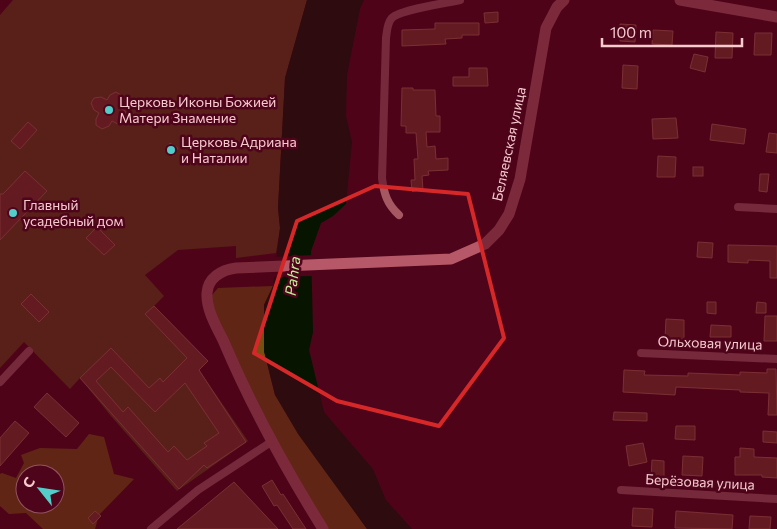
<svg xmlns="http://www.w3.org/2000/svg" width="777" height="529" font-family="Commissioner,sans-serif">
<rect width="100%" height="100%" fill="#4e041a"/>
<path fill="#644417" d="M13 0H307L285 78 278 208 280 228 276 253 236 258V246L178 250 145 275 164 296 154 306 208 361 199 370 248 441 177 491 111 416 80 378 70 389 24 342 0 368V15Z"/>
<g fill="#774f11" fill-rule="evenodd">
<path d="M273 286 264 305V351L275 395 367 529H323L301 494 207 301 218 288Z"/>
<path d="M89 434 104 437 114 474 134 479 99 515 95 529H43L26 513 9 514 0 506V474L2 473 16 478 24 463 21 455 40 448 77 449ZM25 474H55V504H25Z"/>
</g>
<path fill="#061400" d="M307 0H364L360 9 347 75 346 116 352 142 346 204 333 216 321 223 311 251 313 332 309 350 324 412 373 469 386 500 412 529H367L298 434 275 395 264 351V305L273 286 280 228 278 208 285 78Z"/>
<path fill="#4e041a" d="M313 255 314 276 271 277 273 257Z"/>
<g fill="#7f372a" stroke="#b16455" fill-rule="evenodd">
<path d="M498 12V22L485 23 484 13Z"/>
<path d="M435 23H479V35H462V38L445 39 446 44 402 46V30L435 29Z"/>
<path d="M620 24 636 25 635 42 620 41Z"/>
<path d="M653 30 673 31 672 45 652 44Z"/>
<path d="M716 32 733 33 732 58H715Z"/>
<path d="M755 33H772L771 55H754Z"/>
<path d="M694 54 708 57 705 72 690 68Z"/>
<path d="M623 65 638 66 637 89 622 88Z"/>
<path d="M469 68H487L488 86H453V77H469Z"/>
<path d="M402 88H413V90H435L436 116H440V132H426L427 147 435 146 436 159 448 158V170L428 171 429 175 422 176 423 190 412 191 411 180H415L414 159H418L416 133H406V126H401Z"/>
<path d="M116 92 121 95 123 102 120 108 125 111 128 118 125 123 118 124 112 121 109 126 102 129 96 125V119L99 113 94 110 91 103 94 98 101 97 107 100 110 95Z"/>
<path d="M676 118 678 138 653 139 652 119Z"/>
<path d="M28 122 37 130 20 149 11 141Z"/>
<path d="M712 124 746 129 744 144 710 140Z"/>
<path d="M769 133 777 134V153L766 152Z"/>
<path d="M170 143 178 148 173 156 165 151Z"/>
<path d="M658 156 676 157 675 177H657Z"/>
<rect x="693" y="167" width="10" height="9"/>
<path d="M25 171 47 191 0 240V194H3Z"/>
<path d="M760 174H769L767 192 759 191Z"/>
<path d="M97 227 115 245 104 255 86 238Z"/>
<path d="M698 242 713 243 712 258 697 257Z"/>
<path d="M728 245 777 246V278H770V261L748 260V263L728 262Z"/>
<path d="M31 294 49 312 39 322 21 304Z"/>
<path d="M707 302H716V314L707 313Z"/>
<path d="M757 302 766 303V313H756Z"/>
<path d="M154 306 208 361 199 370 246 442 207 468 204 465 179 489 80 378 111 348 149 388 160 378 163 382 187 358 145 314ZM111 367 155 412 185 383 219 433 204 443 207 446 187 460 174 446 168 452 128 407 123 412 96 381Z"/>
<path d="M765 316H777V341H764Z"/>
<path d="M666 319 684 320V339L665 338Z"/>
<path d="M711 325 731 326V337H710Z"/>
<path d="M767 369H776L777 415H768L769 393 740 392V390L676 387 675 395 623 392 624 370 645 371 644 375 688 376V373L740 375V372L767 373Z"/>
<path d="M47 393 79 423 66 437 34 407Z"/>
<path d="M614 412 647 413V421L613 420Z"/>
<path d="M15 421 29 433 0 466V438Z"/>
<path d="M676 426H695V440L675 439Z"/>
<path d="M763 431 777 432V443L763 442Z"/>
<path d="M643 443 647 462 629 466 626 446Z"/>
<path d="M740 448 754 449V457L777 458V478L762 477V475H735V457H740Z"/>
<path d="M683 456 703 457 702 476 682 475Z"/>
<path d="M652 460 664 461V480L651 479Z"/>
<path d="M272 480 281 495 283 494 306 529H293L277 505 274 506 262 486Z"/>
<path d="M234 482 278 529H177L217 496Z"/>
<path d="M633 508 653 509 652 527 632 526Z"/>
<path d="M95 511 101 516 93 524 88 518Z"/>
<path d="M676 511 733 515 732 529 675 528Z"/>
<path d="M750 516 771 517 770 529H749Z"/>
</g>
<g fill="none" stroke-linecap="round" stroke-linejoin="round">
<g stroke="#a55762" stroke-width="8">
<path d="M738 207 777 209"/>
<path d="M399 215C387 204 384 194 382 178L386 38C387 32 387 24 391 19 397 10 447 3 460 0"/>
<path d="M641 353 777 359"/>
<path d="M0 382 29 351"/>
<path d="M621 490 777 499"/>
<path d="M151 529 198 490 271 442"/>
</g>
<g stroke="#b65867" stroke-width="11">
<path d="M680 0 777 17"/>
<path d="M323 529C285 468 251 406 223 340 216 326 206 309 207 293 208 278 221 270 236 268L451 259 485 244 499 230 509 214 520 179 546 28 557 7 564 0"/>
</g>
</g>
<path d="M0 0H777V529H0ZM375 186 468 194 504 338 439 426 337 401 254 353 297 221Z" fill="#4e041a" fill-opacity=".55" fill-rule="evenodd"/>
<path fill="none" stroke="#d62828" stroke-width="4" stroke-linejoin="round" d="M375 186 468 194 504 338 439 426 337 401 254 353 297 221Z"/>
<g fill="#53cdc9" stroke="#4e041a" stroke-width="2">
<circle cx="109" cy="110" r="5"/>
<circle cx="171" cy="150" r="5"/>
<circle cx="13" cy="213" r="5"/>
</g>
<g text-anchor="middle" stroke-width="5" stroke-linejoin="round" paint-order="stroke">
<g font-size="14" fill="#f7cace" stroke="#4e041a" text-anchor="start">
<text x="119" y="107">Церковь Иконы Божией<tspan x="119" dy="16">Матери Знамение</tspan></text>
<text x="181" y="147">Церковь Адриана<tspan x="181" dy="16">и Наталии</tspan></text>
<text x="23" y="210">Главный<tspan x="23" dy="16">усадебный дом</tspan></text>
</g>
<g font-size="14" fill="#f7cace" stroke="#4e041a">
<text transform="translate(509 144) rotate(-78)" y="5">Беляевская улица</text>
<text transform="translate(710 343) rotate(2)" y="5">Ольховая улица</text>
<text transform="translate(700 482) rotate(3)" y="5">Берёзовая улица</text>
</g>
<g font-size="15" font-style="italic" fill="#c1f09b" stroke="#4e041a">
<text transform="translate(293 276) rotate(-83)" y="5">Pahra</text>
</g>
</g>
<g transform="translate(40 489) rotate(300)"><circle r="24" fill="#4e041a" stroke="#925362"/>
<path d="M0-4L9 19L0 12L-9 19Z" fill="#53cdc9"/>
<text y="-8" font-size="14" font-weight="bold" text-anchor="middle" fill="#f7cace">С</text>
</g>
<path d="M602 38v8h140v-8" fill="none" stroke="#f7cace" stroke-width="2.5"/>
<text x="610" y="38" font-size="15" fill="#f7cace" stroke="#4e041a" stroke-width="4" paint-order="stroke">100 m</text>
</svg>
